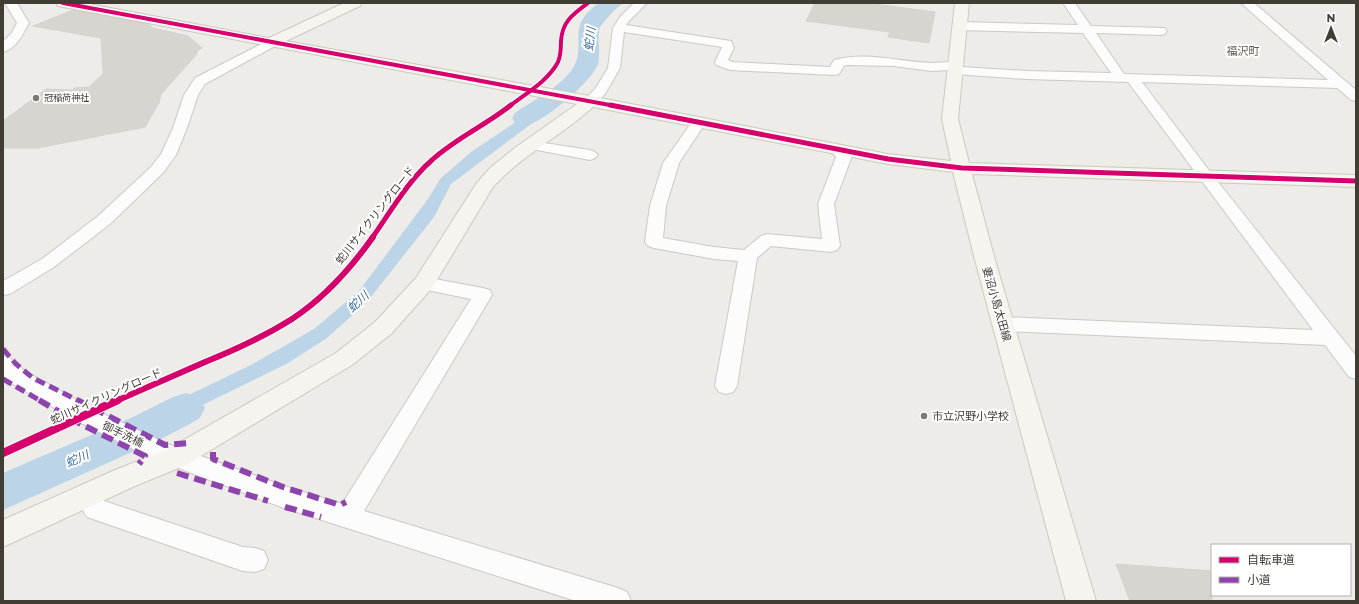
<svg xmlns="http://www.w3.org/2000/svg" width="1359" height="604" font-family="Montserrat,'Noto Sans JP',sans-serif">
<rect width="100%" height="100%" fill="#edece8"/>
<g fill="#bcd4e7">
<path d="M610 3H620L598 29 593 70 573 91 560 89 581 67 586 33 595 17Z"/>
<path d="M549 97 563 100 451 184 434 217 367 302 327 338 288 363 150 431 132 422 249 366 314 329 359 291 428 199 440 179 471 152 525 116Z"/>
<path d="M92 439 107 450 3 496V479Z"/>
</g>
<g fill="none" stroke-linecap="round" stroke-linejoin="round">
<g fill="#bcd4e7" fill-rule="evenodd">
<path d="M599 3H622C617 10 606 14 602 21 595 34 602 50 598 64 591 82 551 115 533 123 527 126 522 125 515 123L512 118 515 113C532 101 562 86 573 68 588 44 564 27 599 3Z"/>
<path d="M186 393 199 397 205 408 199 419 161 439 3 510V473L133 417 173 397Z"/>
</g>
</g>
<g fill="#d6d5d0" stroke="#d5d3ce">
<path d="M815 3H857L874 5 875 4 935 12 929 43 888 37 890 32 806 21Z"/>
<path d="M73 10 147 24 153 28 188 36 202 48 197 51V54L161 94 159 103 145 127 38 148H3V121L46 89 72 90 75 88 89 87 103 74 101 38 33 26Z"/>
<path d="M1116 564 1212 571V601H1130Z"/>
</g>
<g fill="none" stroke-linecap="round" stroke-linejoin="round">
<g stroke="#cbc9c5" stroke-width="2">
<g id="street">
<path d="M5 3H17L29 23C23 34 16 49 3 52V41L11 34 17 23Z"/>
<path d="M634 3H647L629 21 626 25 731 41 734 48 728 60 732 62 830 67 834 60C866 51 900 62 932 63 941 63 951 61 960 63L961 67 1027 71 1111 73 1083 33 959 30 955 29 953 26 955 23 959 22 1078 25 1063 3H1075L1091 26 1165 28 1167 31 1165 34 1161 35 1096 33 1124 74 1328 80 1241 3H1254L1356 90V101L1351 100 1337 88 1142 82 1211 173 1356 356V379L1349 377 1325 345 1003 331 996 329 993 324 996 319 1003 317 1313 330 1128 82 1027 79 954 74 949 73 948 70 932 71 893 66 847 65 844 66 839 74 834 75 730 70 716 65 715 62 722 47 624 32 620 68 605 94 595 104 590 105 585 104 583 101 595 89 608 68 613 28 620 17Z"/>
<path d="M271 39 275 40 277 43 275 46 205 84 198 95 187 128 176 155 163 173 110 224 54 267 10 294 3 295V281L42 259 98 216 151 167 161 154 173 128 184 95 195 78Z"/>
<path d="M699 118 704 119 706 122 679 163 666 206 663 238 714 247 744 250 761 236 767 234 822 239 818 204 836 157 830 150 833 147C842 145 847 149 852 156L834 204 840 246 837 250 831 252 771 246 757 258 737 386 733 392 726 394 719 392 715 386 738 261 714 259 654 248 648 246 645 242 650 206 663 163 694 119Z"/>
<path d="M531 141 590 150 595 152 598 155 595 158 590 160 526 148 524 145 526 142Z"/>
<path d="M424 277 483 288 490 290 492 295 364 511 618 588 627 592 631 601H576L284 508 149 457 77 421 11 383 3 376V356L10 358 25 371 93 409 165 443 284 486 342 504 471 299 417 288 415 283 417 278Z"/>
<path d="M92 482 100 485 104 493V501L243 547 255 548 264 551 268 560 264 569 255 572 243 571 87 517C79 506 78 497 84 485Z"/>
</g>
</g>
<g stroke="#ccc9bf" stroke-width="2">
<path id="secondary" d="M56 3H84L269 38 344 3H362L360 6 286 41 590 96 888 154 951 161 942 119 955 3H969L958 119 969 163 1356 175V187L972 174 995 260 1096 601H1066L975 260 953 172 888 164 593 107C561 136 522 155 493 187L432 288 391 334 352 365 186 465 135 486 3 547V520L115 470 168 449 336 353 375 322 416 278 476 184 490 168 516 147 577 104 63 7 58 6Z"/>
</g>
<use href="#street" fill="#fcfcfc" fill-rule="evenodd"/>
<use href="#secondary" fill="#f5f4ee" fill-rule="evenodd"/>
<g stroke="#8e44ad" stroke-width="5" stroke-dasharray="10 5" stroke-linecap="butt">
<path d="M3 349 16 364 33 378 79 401"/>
<path d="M3 379 41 401"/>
</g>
<g stroke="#8e44ad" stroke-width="6" stroke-dasharray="12 6" stroke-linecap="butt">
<path d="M39 400 73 420 145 456 139 464"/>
<path d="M77 400 165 445 190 443"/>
<path d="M213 452V459L283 487 340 505 346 502"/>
<path d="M177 473 268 501"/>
<path d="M285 507 321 517"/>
</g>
<g stroke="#fff" stroke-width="5.5">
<g id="cycleway-far3">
<path d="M63 3 615 106"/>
<path d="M510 106C525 94 548 81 558 62 561 55 561 49 561 41 562 22 573 14 588 3"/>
</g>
</g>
<g stroke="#fff" stroke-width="7">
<g id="cycleway-far2">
<path d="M610 105 888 159 962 168 1356 181"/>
<path d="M372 238C391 211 408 181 432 160 456 138 486 125 511 105"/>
</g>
</g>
<g stroke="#fff" stroke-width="8">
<path id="cycleway-far1" d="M116 401C146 388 176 375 205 362 235 350 265 336 292 319 324 298 351 268 373 237"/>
</g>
<g stroke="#fff" stroke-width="10">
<path id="cycleway" d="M3 453 118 400"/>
</g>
<use href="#cycleway-far3" stroke="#d6006c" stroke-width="4"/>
<use href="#cycleway-far2" stroke="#d6006c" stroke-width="5"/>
<use href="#cycleway-far1" stroke="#d6006c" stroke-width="6"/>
<use href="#cycleway" stroke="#d6006c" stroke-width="8"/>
</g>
<g fill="#7d7a74" stroke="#fff" stroke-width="1.5">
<circle cx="36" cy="98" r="4"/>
<circle cx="924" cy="416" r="4"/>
</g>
<g text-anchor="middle" stroke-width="4" stroke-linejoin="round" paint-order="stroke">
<g font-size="9" fill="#413d35" stroke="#fff" text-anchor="start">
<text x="44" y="101">冠稲荷神社</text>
</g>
<g font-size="11" fill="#635c4e" stroke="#fff">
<text x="1243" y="55">福沢町</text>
</g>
<g font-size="11" fill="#413d35" stroke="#fff">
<text transform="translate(375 215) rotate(-52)" y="4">蛇川サイクリングロード</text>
<text transform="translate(997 304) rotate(74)" y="4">妻沼小島太田線</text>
<text transform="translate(106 396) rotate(-24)" y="4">蛇川サイクリングロード</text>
<text transform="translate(123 434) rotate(26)" y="4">御手洗橋</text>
</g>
<g font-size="11" fill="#413d35" stroke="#fff" text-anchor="start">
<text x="932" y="420">市立沢野小学校</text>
</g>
<g font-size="12" font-style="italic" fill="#3c70a0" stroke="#fff">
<text transform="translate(590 39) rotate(-83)" y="4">蛇川</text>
<text transform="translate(358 302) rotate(-43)" y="4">蛇川</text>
<text transform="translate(77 459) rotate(-24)" y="4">蛇川</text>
</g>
</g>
<rect width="1359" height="604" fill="none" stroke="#413d35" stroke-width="8"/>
<rect x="1211" y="544" width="140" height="52" fill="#ffffff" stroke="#b3b1ae"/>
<rect x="1219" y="557" width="20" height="6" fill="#d6006c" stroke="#b3b1ae"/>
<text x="1247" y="564" font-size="12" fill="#413d35">自転車道</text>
<rect x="1219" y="577" width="20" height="6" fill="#8e44ad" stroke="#b3b1ae"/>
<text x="1247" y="584" font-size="12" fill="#413d35">小道</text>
<g transform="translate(1331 28)" stroke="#ffffff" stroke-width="3" paint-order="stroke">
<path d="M0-3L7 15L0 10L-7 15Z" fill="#413d35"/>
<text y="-6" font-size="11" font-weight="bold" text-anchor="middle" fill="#413d35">N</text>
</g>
</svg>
